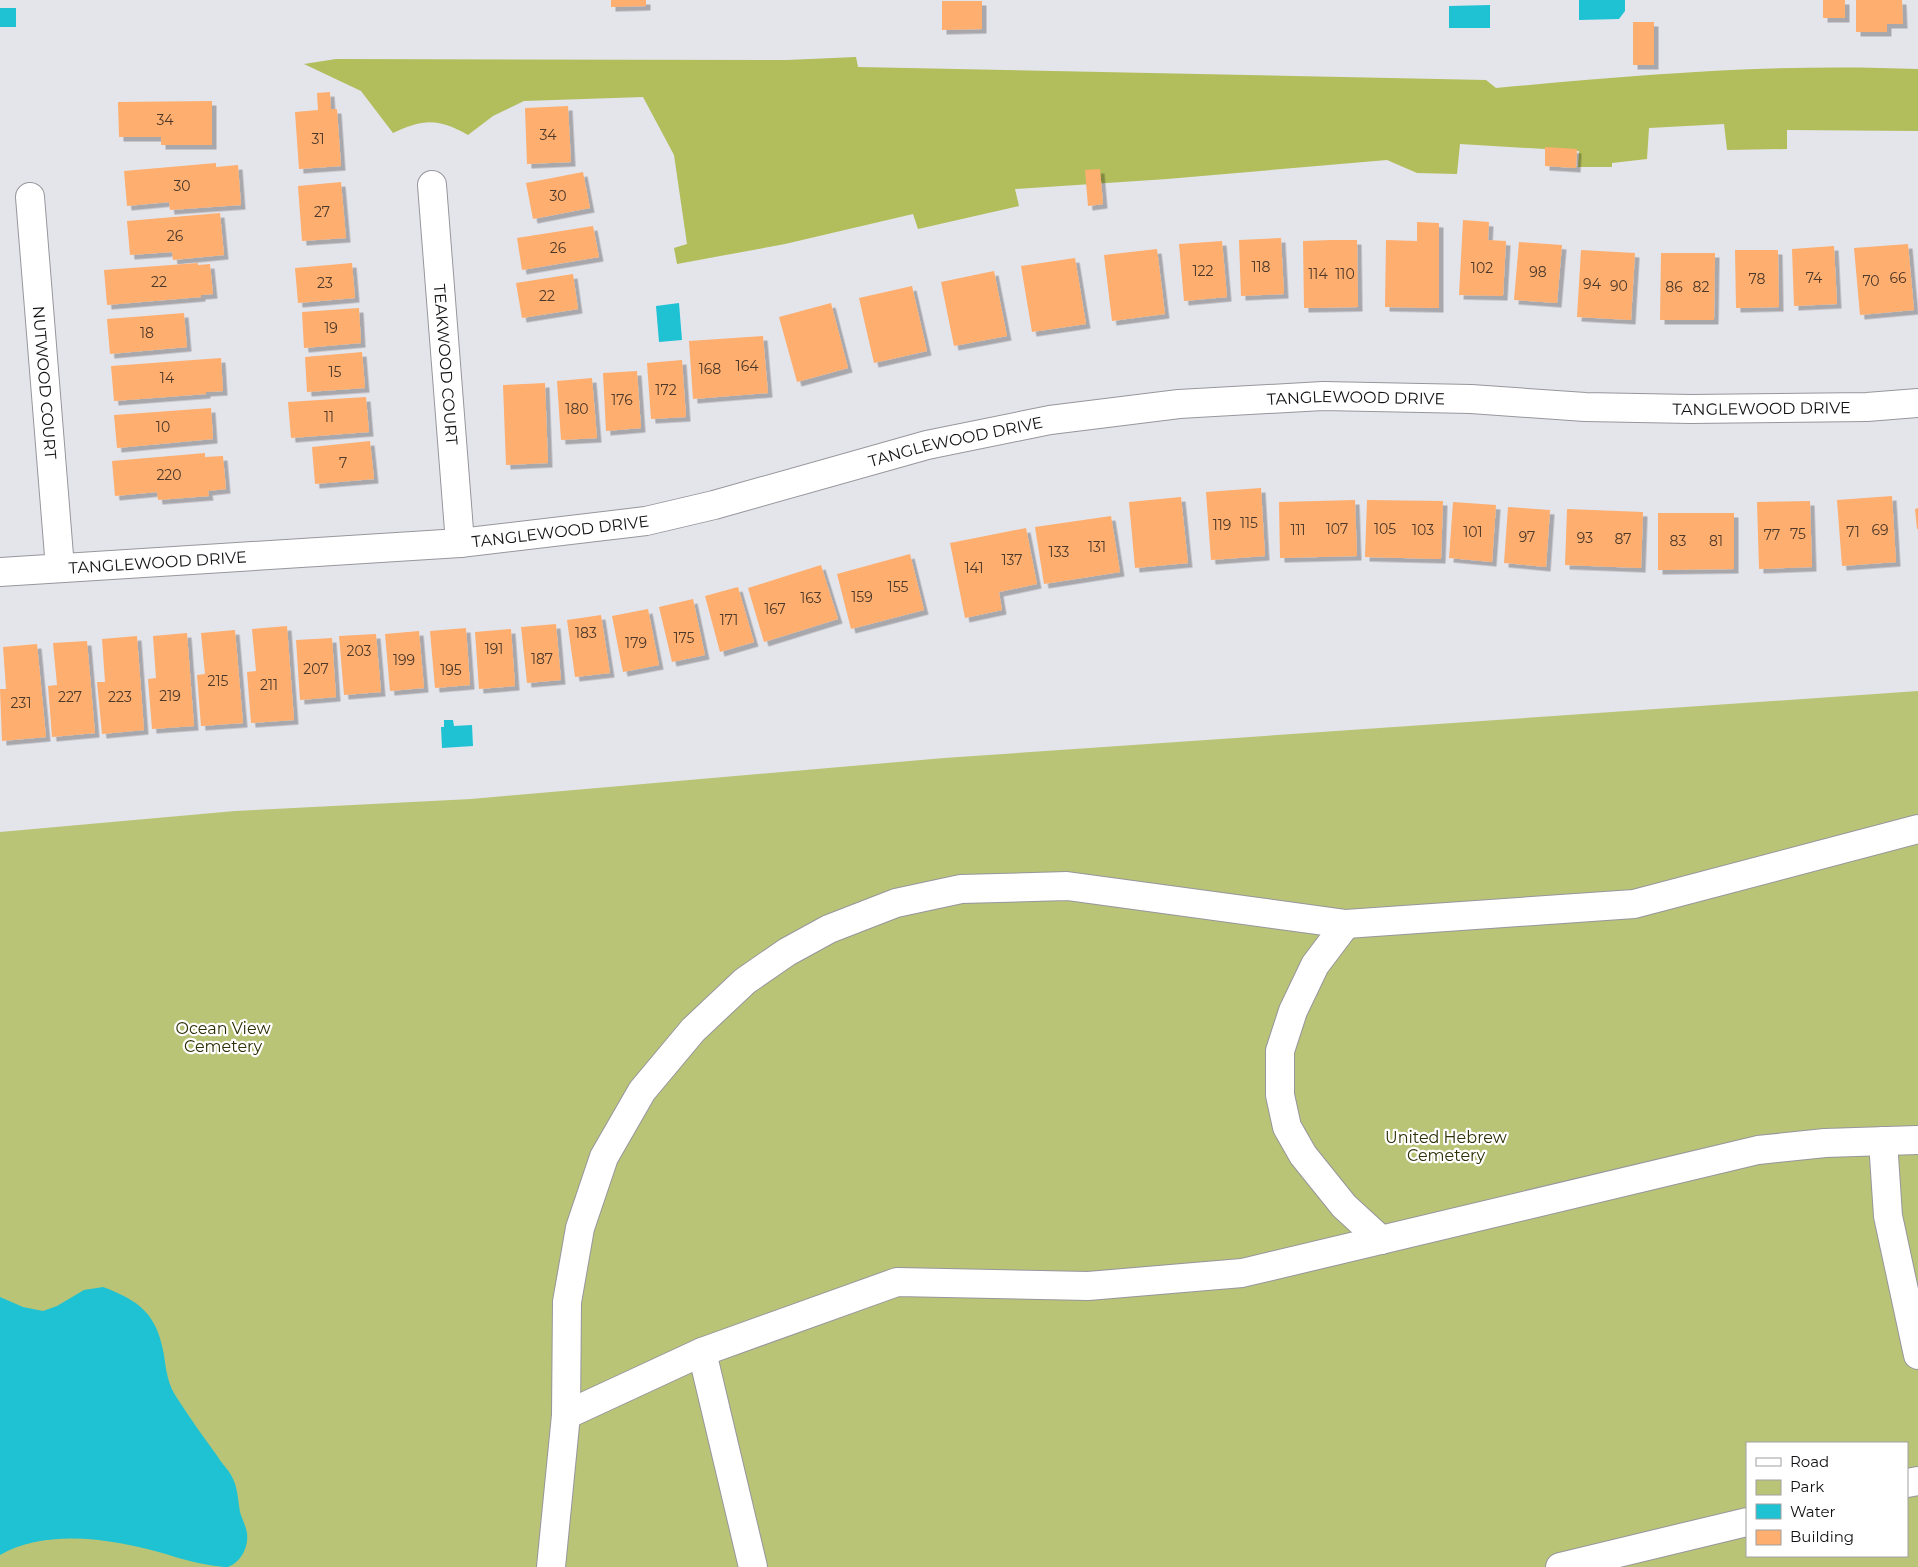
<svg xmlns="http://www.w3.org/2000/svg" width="1918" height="1567" font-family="Montserrat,sans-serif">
<defs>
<filter id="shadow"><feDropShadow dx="4.5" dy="4.5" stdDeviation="0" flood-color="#0004"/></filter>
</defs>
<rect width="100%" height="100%" fill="#e4e4eb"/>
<path fill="#bac477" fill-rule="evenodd" d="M1918 691V1567H0V832L235 811 471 799 944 758ZM1747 1443H1907V1556H1747Z"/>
<path fill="#b2bd5b" d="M856 57 858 67 1486 80 1496 88C1637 75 1777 63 1918 69V131L1787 130V149L1727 150 1724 124 1649 128 1647 159 1612 163V167H1578L1579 151 1460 144 1457 174 1417 173 1387 160 1167 179 1015 189 1019 206 918 229 913 214 785 244 677 264 674 248 687 244 674 155 643 97 524 101 493 116 468 135C437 118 424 119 393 133L361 91 304 64 336 59 787 60Z"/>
<g fill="#1ec2d3">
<path d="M1579 0H1625V11L1619 19 1579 20Z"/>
<path d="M1490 5V28H1449V6Z"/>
<rect x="0" y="8" width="16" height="19"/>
<path d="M679 303 682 340 659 342 656 306Z"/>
<path d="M444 720H453L454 726 472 725 473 746 442 748 441 727H444Z"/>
<path d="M103 1287C140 1301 157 1314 164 1355 166 1370 168 1385 177 1398 190 1418 204 1438 218 1457 222 1464 230 1471 233 1479 238 1489 238 1501 240 1512 242 1519 246 1526 247 1533 249 1547 241 1562 228 1567 212 1567 184 1560 169 1555 118 1540 49 1527 0 1555V1297L23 1307 43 1311 57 1306 84 1290Z"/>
</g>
<g fill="#feae6e" filter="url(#shadow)">
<path d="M611 0H646V6L611 7Z"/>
<rect x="1823" y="0" width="22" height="18"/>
<path d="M1856 0H1902L1903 24H1887V32H1856Z"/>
<path d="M942 1H982V29L942 30Z"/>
<rect x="1633" y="22" width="21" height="43"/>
<path d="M330 92 331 109H337L341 166 299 169 295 112 318 110 317 93Z"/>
<path d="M212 101V145H161V137H119L118 102Z"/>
<path d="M568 106 571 162 527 164 525 108Z"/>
<path d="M1545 147 1577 149 1576 168 1545 166Z"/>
<path d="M216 163V167L238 165 241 205 170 210 169 202 127 206 124 171Z"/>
<path d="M1100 169 1103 204 1088 206 1085 170Z"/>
<path d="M583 172 590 208 533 219 526 183Z"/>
<path d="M341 182 346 238 302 241 298 186Z"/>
<path d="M220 213 224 255 173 260 172 252 130 255 127 221Z"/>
<path d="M1463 220 1489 222 1488 240 1506 241 1503 296 1459 295Z"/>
<path d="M1417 222 1439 223V308L1385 307 1386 240 1417 241Z"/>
<path d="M593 226 599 257 522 270 517 238Z"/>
<path d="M1281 238 1284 294 1241 296 1239 240Z"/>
<path d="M1331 240H1357L1358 307 1304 308 1303 241Z"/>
<path d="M1222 241 1227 297 1184 301 1179 244Z"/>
<path d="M1519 242 1562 245 1557 303 1514 300Z"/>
<path d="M1908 244 1914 310 1860 315 1854 248Z"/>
<path d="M1834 246 1837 304 1794 306 1792 249Z"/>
<path d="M1157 249 1165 314 1112 321 1104 255Z"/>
<path d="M1581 250 1635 253 1631 320 1577 317Z"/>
<path d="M1735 250H1778L1779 307 1736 308Z"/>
<path d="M1661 253H1715L1714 320H1660Z"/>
<path d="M1075 258 1086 324 1032 332 1021 266Z"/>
<path d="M198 263V265L210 264 213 294 201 295V297L107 305 104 270Z"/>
<path d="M352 263 355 298 298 303 295 268Z"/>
<path d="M994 271 1007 336 954 346 941 282Z"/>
<path d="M573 274 578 309 522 318 516 283Z"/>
<path d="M912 286 927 351 874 363 859 298Z"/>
<path d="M831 303 848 368 797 382 779 317Z"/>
<path d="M359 308 361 343 304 348 302 312Z"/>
<path d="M184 313 187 347 110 354 107 319Z"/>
<path d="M763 336 768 393 693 399 689 341Z"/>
<path d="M362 352 365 388 307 392 305 357Z"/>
<path d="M221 358 223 391 206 392V394L114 401 111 366Z"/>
<path d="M682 360 686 417 651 419 647 363Z"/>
<path d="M637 371 641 428 606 431 603 373Z"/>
<path d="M592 378 597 438 561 440 557 381Z"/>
<path d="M545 383 548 463 506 465 503 385Z"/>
<path d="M366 397 369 432 291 438 288 402Z"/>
<path d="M211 408 213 439 117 448 114 415Z"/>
<path d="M370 441 374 479 315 484 312 447Z"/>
<path d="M205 453V457L223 456 226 489 208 491 209 496 158 500 157 492 115 496 112 461Z"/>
<path d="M1261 488 1265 556 1211 560 1206 492Z"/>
<path d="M1892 496 1896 562 1842 566 1837 500Z"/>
<path d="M1181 497 1188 563 1135 568 1129 502Z"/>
<path d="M1355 500 1357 556 1280 558 1279 502Z"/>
<path d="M1367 500 1443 501 1441 559 1365 557Z"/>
<path d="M1810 501 1812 567 1759 569 1757 502Z"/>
<path d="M1453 502 1496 505 1492 562 1449 558Z"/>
<path d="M1508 507 1550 510 1546 567 1504 563Z"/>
<path d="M1918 508V529H1917L1915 509Z"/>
<path d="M1567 509 1643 512 1641 568 1565 565Z"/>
<path d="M1658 513H1734V569L1658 570Z"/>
<path d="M1111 516 1120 572 1044 584 1035 527Z"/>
<path d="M1026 528 1037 584 999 592 1002 610 965 618 950 543Z"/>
<path d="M910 554 924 610 851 629 837 574Z"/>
<path d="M821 565 838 619 764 642 748 588Z"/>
<path d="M738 587 754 642 720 652 705 596Z"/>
<path d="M693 599 705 655 672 662 659 607Z"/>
<path d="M648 609 659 665 623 672 612 616Z"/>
<path d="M601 615 610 673 575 677 567 620Z"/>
<path d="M556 624 561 680 527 683 521 627Z"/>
<path d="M287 626 294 720 251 723 247 672 256 671 252 629Z"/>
<path d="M466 628 470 685 435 688 430 631Z"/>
<path d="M511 629 515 686 479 689 475 632Z"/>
<path d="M235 630 243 723 201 726 197 675 205 674 201 633Z"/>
<path d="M419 631 424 688 390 691 385 634Z"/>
<path d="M187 633 194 726 152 729 148 679 156 678 153 636Z"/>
<path d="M376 634 381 692 344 695 339 636Z"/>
<path d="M137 636 144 730 102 734 97 682H105L102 639Z"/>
<path d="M332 638 336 697 300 700 296 640Z"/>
<path d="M87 641 95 733 52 737 48 686 57 685 53 643Z"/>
<path d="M37 644 46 737 2 741 0 689H6L3 647Z"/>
</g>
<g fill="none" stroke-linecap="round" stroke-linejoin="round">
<g stroke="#96969c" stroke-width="30">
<g id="minor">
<path id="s1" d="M432 185 460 543"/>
<path id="s2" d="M30 197 60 568"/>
<path id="s3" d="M0 572 460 543 646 521 714 505 927 445 1050 420 1179 404 1323 396 1471 399 1585 407 1691 409 1867 407 1918 403"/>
<path d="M1346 924 1315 965 1293 1011 1280 1051V1095L1287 1127 1303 1155 1344 1206 1381 1240"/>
<path d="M1883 1141 1888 1216 1918 1355"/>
<path d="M702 1352 753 1567"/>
<path d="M566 1415 702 1352 897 1282 1088 1286 1242 1273 1758 1150 1825 1143 1918 1140"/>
<path d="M1907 1483 1918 1481"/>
<path d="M551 1567 566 1415 567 1302 580 1228 604 1157 642 1091 693 1030 745 981 787 952 829 929 896 903 961 889 1067 886 1346 924 1634 904 1918 829"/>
<path d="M1560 1567 1747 1522"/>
</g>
</g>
<use href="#minor" stroke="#fff" stroke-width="28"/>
</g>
<g text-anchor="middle" stroke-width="4.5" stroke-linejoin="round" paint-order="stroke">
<g font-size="14" fill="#4c382a">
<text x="165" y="125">34</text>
<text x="548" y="140">34</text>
<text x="318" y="144">31</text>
<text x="182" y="191">30</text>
<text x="558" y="201">30</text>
<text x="322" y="217">27</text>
<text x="175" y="241">26</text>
<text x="558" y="253">26</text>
<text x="1261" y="272">118</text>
<text x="1482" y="273">102</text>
<text x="1203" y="276">122</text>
<text x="1538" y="277">98</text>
<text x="1318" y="279">114</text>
<text x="1345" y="279">110</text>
<text x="1814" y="283">74</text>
<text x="1898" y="283">66</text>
<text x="1757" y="284">78</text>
<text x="1871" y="286">70</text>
<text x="159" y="287">22</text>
<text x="325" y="288">23</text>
<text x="1592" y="289">94</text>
<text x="1619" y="291">90</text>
<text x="1674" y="292">86</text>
<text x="1701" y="292">82</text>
<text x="547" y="301">22</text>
<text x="331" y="333">19</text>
<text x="147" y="338">18</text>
<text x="747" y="371">164</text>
<text x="710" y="374">168</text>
<text x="335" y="377">15</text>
<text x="167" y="383">14</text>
<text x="666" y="395">172</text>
<text x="622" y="405">176</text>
<text x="577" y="414">180</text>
<text x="329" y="422">11</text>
<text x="163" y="432">10</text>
<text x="343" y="468">7</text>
<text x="169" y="480">220</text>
<text x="1249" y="528">115</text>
<text x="1222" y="530">119</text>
<text x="1337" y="534">107</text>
<text x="1385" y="534">105</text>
<text x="1298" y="535">111</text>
<text x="1423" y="535">103</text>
<text x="1880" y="535">69</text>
<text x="1473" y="537">101</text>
<text x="1853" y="537">71</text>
<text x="1798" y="539">75</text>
<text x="1772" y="540">77</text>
<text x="1527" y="542">97</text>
<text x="1585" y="543">93</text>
<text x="1623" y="544">87</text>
<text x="1678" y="546">83</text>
<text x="1716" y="546">81</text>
<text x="1097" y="552">131</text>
<text x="1059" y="557">133</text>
<text x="1012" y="565">137</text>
<text x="974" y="573">141</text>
<text x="898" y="592">155</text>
<text x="862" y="602">159</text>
<text x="811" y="603">163</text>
<text x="775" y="614">167</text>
<text x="729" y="625">171</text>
<text x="586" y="638">183</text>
<text x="684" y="643">175</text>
<text x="636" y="648">179</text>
<text x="494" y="654">191</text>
<text x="359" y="656">203</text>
<text x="542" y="664">187</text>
<text x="404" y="665">199</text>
<text x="316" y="674">207</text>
<text x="451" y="675">195</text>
<text x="218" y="686">215</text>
<text x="269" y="690">211</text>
<text x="170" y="701">219</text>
<text x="70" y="702">227</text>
<text x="120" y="702">223</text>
<text x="21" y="708">231</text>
</g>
<g font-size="16" fill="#111114" stroke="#fff">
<text dy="6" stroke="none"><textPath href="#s1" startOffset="180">TEAKWOOD COURT</textPath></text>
<text dy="6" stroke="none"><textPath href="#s2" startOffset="186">NUTWOOD COURT</textPath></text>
<text dy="6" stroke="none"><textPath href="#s3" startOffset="1372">TANGLEWOOD DRIVE</textPath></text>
<text dy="6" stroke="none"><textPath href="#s3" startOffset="1778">TANGLEWOOD DRIVE</textPath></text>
<text dy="6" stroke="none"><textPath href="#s3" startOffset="968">TANGLEWOOD DRIVE</textPath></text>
<text dy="6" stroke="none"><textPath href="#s3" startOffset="562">TANGLEWOOD DRIVE</textPath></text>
<text dy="6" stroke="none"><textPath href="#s3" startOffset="158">TANGLEWOOD DRIVE</textPath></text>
</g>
<g font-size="16" fill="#2d3005" stroke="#fff">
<text x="223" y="1034">Ocean View<tspan x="223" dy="18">Cemetery</tspan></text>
<text x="1446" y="1143">United Hebrew<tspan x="1446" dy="18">Cemetery</tspan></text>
</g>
</g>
<rect x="1746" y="1442" width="162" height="115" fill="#ffffff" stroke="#a0a0a1"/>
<rect x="1756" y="1458" width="25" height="8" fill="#ffffff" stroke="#a0a0a1"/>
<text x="1790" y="1467" font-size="15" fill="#111114">Road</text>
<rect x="1756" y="1480" width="25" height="15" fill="#bac477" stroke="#a0a0a1"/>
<text x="1790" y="1492" font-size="15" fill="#111114">Park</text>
<rect x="1756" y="1504" width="25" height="15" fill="#1ec2d3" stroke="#a0a0a1"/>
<text x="1790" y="1517" font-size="15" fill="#111114">Water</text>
<rect x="1756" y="1530" width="25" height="15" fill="#feae6e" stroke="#a0a0a1"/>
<text x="1790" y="1542" font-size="15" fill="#111114">Building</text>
</svg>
